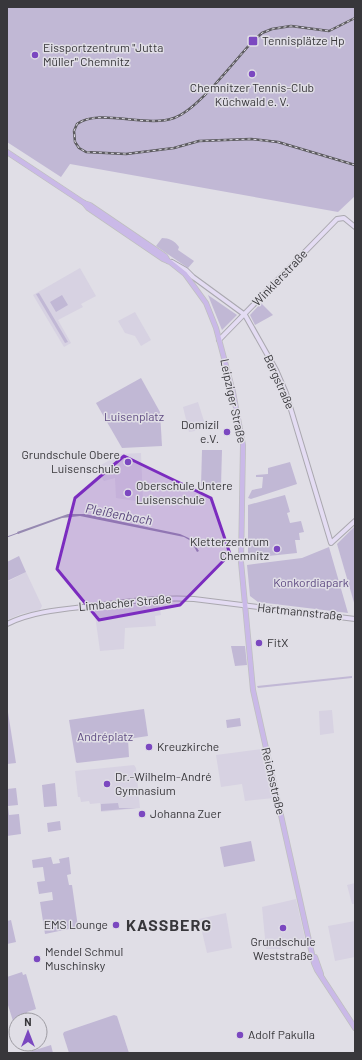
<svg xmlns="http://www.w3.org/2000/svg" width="362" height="1060" font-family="Barlow,sans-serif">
<rect width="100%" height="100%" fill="#e0dee6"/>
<g fill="#d7d2e2">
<path d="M80 268 96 296 81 304 83 307 58 320 71 343 64 347 33 295Z"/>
<path d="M135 312 151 340 141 346 135 336 125 333 118 321Z"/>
<path d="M198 402 204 421 203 426H197L195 431 189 432 183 407Z"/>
<path d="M141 453 143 502 116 498 115 478 104 481 96 468 120 454Z"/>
<path d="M26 572 42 606 40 610 21 614 7 620V582Z"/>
<path d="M159 603 161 615 155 616 156 626 125 628 124 649 100 651 94 608Z"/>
<path d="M332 710 334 733 320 735 319 711Z"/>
<path d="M262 749 274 798 245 801 242 784 221 787 216 755Z"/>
<path d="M134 765 136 768 140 808 101 812 100 803 90 804 89 801 81 802 80 797H78L75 771Z"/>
<path d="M355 883V904H352L347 885Z"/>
<path d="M296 899 305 939 283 943 282 949H266L262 907Z"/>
<path d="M226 913 232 948 207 953 199 919Z"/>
<path d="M355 921V957L335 961 328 926Z"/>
</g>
<g fill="#c1b8d5">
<path d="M7 7H355V196L338 212 70 164 61 177 7 142Z"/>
<path d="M162 238C169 238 175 241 179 247L178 250 194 261 188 268 156 246Z"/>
<path d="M39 293 68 342 65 343 36 294Z"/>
<path d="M62 295 68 305 56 312 50 302Z"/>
<path d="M208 295 237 315 222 330Z"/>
<path d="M261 303 273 315 255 325 250 315Z"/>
<path d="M141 378 160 412 162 446 122 448 96 403Z"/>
<path d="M202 450H222L221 486H201Z"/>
<path d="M290 462 297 484 251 499 248 498 252 490 262 488 263 477H256V475L268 474V468Z"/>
<path d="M285 495 290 512 287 513 290 523 301 521 304 532 299 533 300 540H295L297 553 248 558V505Z"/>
<path d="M355 526V606L337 544Z"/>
<path d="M329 547 348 613 258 602 250 596 247 565 302 558Z"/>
<path d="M19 556 26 572 7 581V562Z"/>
<path d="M231 646H245L247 665 235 666Z"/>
<path d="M352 676V678L258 688 257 686Z"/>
<path d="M7 706 16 763 7 764Z"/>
<path d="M144 709 148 736 128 739 129 757 77 763 76 762 69 720Z"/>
<path d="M240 718 241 726 227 728 226 720Z"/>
<path d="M55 783 57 806 44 807 42 785Z"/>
<path d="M16 788 18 805 8 806 9 815 19 814 21 834 7 836V789Z"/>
<path d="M118 803 119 808H136L101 811V804Z"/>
<path d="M60 821 61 830 48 832 47 823Z"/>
<path d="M251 841 255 861 224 867 220 847Z"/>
<path d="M51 857 53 864 60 863 59 859 69 857 71 874 67 875 69 885H72L78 927 45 934 40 902 53 900 52 892 39 894 37 882 45 881 43 867 33 868 32 860Z"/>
<path d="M11 920 16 942 7 944V921Z"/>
<path d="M22 972 23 975 26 974 36 1009 27 1012 28 1016 13 1021 7 1002V977Z"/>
<path d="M114 1015 117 1016 129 1053H69L63 1034 64 1032Z"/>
<path d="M51 1045 53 1053H26Z"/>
</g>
<path fill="#9689b1" d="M68 514H85L180 534 191 539 199 551 197 552 191 541 184 537 80 516 62 518 18 534 17 532Z"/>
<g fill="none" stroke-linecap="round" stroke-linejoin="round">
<path stroke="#9689b1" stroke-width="1" d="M7 537 18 533"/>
<g stroke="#aaa8af" stroke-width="6">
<g id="secondary">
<path d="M172 262 186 270 193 277 245 315 276 370 286 393 331 543 355 521"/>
<path d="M219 340 337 219 344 218 355 227"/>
<path d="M7 624C35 610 69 609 100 605 131 601 163 597 194 599L355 619"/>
</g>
</g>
<g stroke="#bfbfc0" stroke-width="6">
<g id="primary">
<path d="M7 152 84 203 90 205 165 256 168 261"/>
<path d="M84 203 88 208 163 259 170 262 185 274 206 303 216 328 233 392 243 445 241 562 253 690 314 963 317 970 355 1028"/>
<path d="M315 957 321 974"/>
</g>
</g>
<use href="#secondary" stroke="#e4dcf3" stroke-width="4"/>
<use href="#primary" stroke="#cab9e8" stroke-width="4.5"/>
<g stroke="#5c5b5f" stroke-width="2.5">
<path id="rail" d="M355 18 329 31 291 26 272 29 262 33 253 41C234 61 198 110 174 118 147 128 99 108 77 124L74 131 75 142 79 148 86 152 126 154 174 148 199 141 251 139 278 142 355 165"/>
</g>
<use href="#rail" stroke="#e0dee6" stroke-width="1" stroke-dasharray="3" stroke-linecap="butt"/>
</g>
<path fill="#7b2cbf" fill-opacity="0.2" stroke="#7b2cbf" stroke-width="3" stroke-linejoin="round" d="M124 456 211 498 230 554 180 605 99 620 57 569 75 498Z"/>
<g fill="#7b48c0" stroke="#e0dee6" stroke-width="1.5">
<rect x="248" y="36" width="10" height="10" rx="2"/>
<circle cx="35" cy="55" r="4"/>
<circle cx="252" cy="74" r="4"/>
<circle cx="227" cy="432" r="4"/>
<circle cx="128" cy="462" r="4"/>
<circle cx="128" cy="493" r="4"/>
<circle cx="277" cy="549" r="4"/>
<circle cx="259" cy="643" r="4"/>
<circle cx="149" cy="747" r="4"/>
<circle cx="107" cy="784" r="4"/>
<circle cx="142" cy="814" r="4"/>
<circle cx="116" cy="925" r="4"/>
<circle cx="283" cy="928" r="4"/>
<circle cx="37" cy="959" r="4"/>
<circle cx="240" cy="1035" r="4"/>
</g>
<g text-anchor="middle" stroke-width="3" stroke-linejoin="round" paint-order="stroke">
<g font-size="12" fill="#38373b" stroke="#e0dee6" text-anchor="start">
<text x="262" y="45">Tennisplätze Hp</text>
<text x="43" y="52">Eissportzentrum "Jutta<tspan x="43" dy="14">Müller" Chemnitz</tspan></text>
<text x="252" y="92" text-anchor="middle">Chemnitzer Tennis-Club<tspan x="252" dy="14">Küchwald e. V.</tspan></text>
<text x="219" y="429" text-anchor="end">Domizil<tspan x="219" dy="14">e.V.</tspan></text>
<text x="120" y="459" text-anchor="end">Grundschule Obere<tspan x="120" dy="14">Luisenschule</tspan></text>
<text x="136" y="490">Oberschule Untere<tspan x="136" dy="14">Luisenschule</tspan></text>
<text x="269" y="546" text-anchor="end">Kletterzentrum<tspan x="269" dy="14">Chemnitz</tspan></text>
<text x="267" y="647">FitX</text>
<text x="157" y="751">Kreuzkirche</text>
<text x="115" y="781">Dr.-Wilhelm-André<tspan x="115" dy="14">Gymnasium</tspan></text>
<text x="150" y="818">Johanna Zuer</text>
<text x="108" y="929" text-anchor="end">EMS Lounge</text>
<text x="283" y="946" text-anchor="middle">Grundschule<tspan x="283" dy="14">Weststraße</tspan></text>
<text x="45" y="956">Mendel Schmul<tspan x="45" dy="14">Muschinsky</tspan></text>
<text x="248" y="1039">Adolf Pakulla</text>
</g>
<g font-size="12" fill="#38373b" stroke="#e0dee6">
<text transform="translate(280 278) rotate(-46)" y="4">Winklerstraße</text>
<text transform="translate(279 382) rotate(66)" y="4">Bergstraße</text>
<text transform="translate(233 401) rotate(78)" y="4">Leipziger Straße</text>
<text transform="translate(125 603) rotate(-5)" y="4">Limbacher Straße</text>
<text transform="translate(300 612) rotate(6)" y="4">Hartmannstraße</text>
<text transform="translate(273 781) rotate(77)" y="4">Reichsstraße</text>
</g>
<g font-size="12" fill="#5f4b82" stroke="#e0dee6">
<text x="134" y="421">Luisenplatz</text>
<text x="311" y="587">Konkordiapark</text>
<text x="105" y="741">Andréplatz</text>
</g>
<g font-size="13" font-style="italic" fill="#5b477e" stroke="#e0dee6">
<text transform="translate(119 514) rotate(11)" y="5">Pleißenbach</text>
</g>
<g font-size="16" font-weight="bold" letter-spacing="1" fill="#38373b" stroke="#e0dee6">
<text x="169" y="931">KASSBERG</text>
</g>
</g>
<rect width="362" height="1060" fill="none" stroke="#38373b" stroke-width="16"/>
<g transform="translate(28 1032)"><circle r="19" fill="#e0dee6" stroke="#9d9ba2"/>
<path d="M0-3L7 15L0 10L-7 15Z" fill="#7b48c0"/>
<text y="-6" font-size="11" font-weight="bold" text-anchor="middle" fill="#38373b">N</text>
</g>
</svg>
